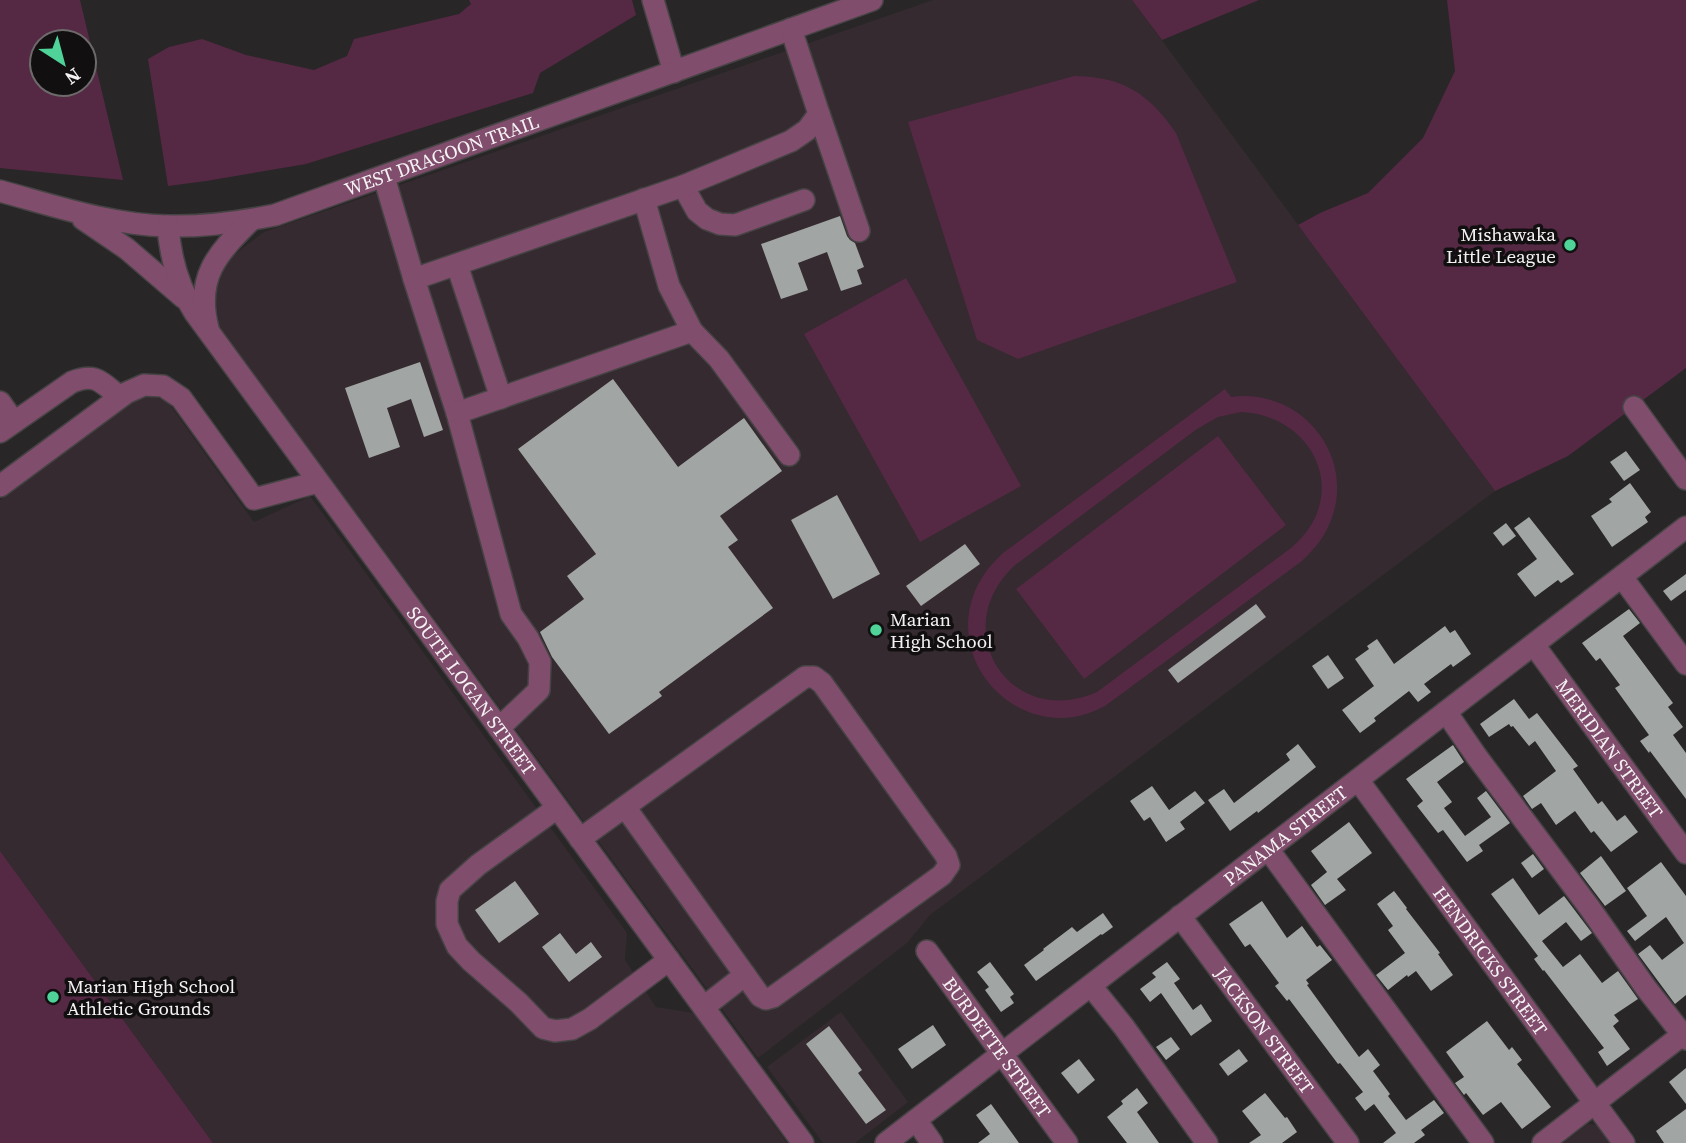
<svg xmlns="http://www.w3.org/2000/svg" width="1686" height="1143" font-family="'Source Serif 4',serif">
<rect width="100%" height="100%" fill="#292627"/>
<g fill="#342a2f">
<path d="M933 0H1132L1495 491 930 915 907 943 758 1058 220 328 215 294 227 260 264 232Z"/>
<path d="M152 396 168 402 254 522 310 496 627 933 625 960 656 1007 694 1013 787 1143H213L0 851V500L138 398Z"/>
<path d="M841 1012 908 1102 855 1143H823L767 1067Z"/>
<path d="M1588 1124 1596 1125 1601 1128 1612 1143H1563Z"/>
</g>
<g fill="#552944" fill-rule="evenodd">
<path d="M0 0H80L123 180 0 168ZM42 42H84V84H42Z"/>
<path d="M469 0H632L636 15 540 73 533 93 306 164 206 181 168 186 148 59 169 47 202 39 246 55 314 70 347 56 354 39 459 14 471 4Z"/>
<path d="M1132 0H1259L1162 40Z"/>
<path d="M1447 0H1686V368L1568 456 1495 491 1298 225 1320 213 1368 193 1423 138 1455 71Z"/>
<path d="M1074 76C1124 77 1148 93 1176 133L1237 282 1018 359 977 340 908 122Z"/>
<path d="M906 278 1021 486 920 542 804 334Z"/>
<path d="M1225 389 1231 397C1304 387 1360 461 1328 527 1322 541 1312 551 1302 561L1105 706C1095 711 1085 715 1074 717 1012 726 957 669 970 607 975 584 987 568 1003 553ZM1241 412C1296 414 1339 465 1315 518 1309 530 1301 539 1291 548L1097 692C1011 730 946 631 1014 566L1197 429 1218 417Z"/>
<path d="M1218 436 1286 525 1084 679 1016 589Z"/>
<path d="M0 851 213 1143H0Z"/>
</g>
<g fill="#a1a5a3">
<path d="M840 216 847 236 850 240 855 243 864 267 857 270 862 284 841 291 827 252 798 263 808 290 781 299 761 244Z"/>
<path d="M420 362 443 430 424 437 411 399 387 408 400 447 369 458 345 388Z"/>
<path d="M613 379 678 467 744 418 782 471 720 516 738 540 728 547 773 608 659 692 662 696 609 734 552 657 540 632 584 599 567 576 596 554 518 449Z"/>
<path d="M1626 451 1640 470 1624 481 1610 462Z"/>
<path d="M1630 483 1651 512 1645 517 1648 522 1612 547 1591 516 1612 502 1609 499Z"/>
<path d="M837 495 880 574 833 599 791 520Z"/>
<path d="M1529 517 1574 574 1561 583 1558 580 1535 597 1517 574 1537 559 1514 528Z"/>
<path d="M1506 523 1516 536 1503 546 1493 533Z"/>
<path d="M965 544 980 564 921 606 906 586Z"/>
<path d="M1686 574V590L1671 601 1663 591Z"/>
<path d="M1256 604 1266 617 1178 683 1168 670Z"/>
<path d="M1629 609 1640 623 1623 636 1673 703 1668 707 1683 727 1673 735 1686 753V799L1650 751 1649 753 1640 741 1649 735 1615 688 1620 685 1600 658 1596 661 1582 643Z"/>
<path d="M1445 626 1450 633 1455 630 1471 654 1453 667 1451 664 1424 684 1431 692 1418 702 1409 691 1374 718 1376 721 1360 733 1342 710 1374 686 1355 659 1369 649 1367 646 1377 639 1394 664Z"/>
<path d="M1328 655 1344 678 1328 689 1312 666Z"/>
<path d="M1514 699 1529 719 1537 713 1578 766 1573 769 1598 804 1602 801 1617 821 1625 815 1638 832 1611 852 1594 831 1591 833 1575 811 1556 825 1541 803 1532 809 1523 796 1556 771 1535 741 1529 746 1513 726 1511 727 1509 724 1489 737 1480 724Z"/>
<path d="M1298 744 1316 767 1258 813 1257 811 1230 831 1208 800 1224 789 1234 803 1290 760 1286 754Z"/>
<path d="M1453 745 1464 762 1437 782 1452 802 1444 808 1465 836 1491 817 1477 798 1486 791 1510 823 1479 845 1483 851 1467 862 1443 830 1438 833 1417 806 1423 801 1406 779Z"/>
<path d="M1152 786 1169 810 1195 791 1205 803 1180 822 1185 829 1166 842 1150 817 1144 821 1130 801Z"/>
<path d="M1349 822 1372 853 1337 879 1346 890 1325 905 1311 885 1327 872 1311 851Z"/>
<path d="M1533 854 1544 869 1532 878 1521 863Z"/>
<path d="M1601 856 1626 891 1605 906 1580 873Z"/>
<path d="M1661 862 1686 896V995L1675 1004 1638 954 1650 945 1662 960 1684 943 1666 917 1635 941 1627 931 1647 916 1627 888Z"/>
<path d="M1513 878 1539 915 1564 896 1592 933 1581 941 1566 922 1542 941 1563 967 1580 954 1602 983 1618 971 1638 999 1614 1015 1619 1021 1613 1026 1630 1049 1607 1066 1598 1052 1604 1048 1544 970 1543 971 1534 959 1538 956 1491 894Z"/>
<path d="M515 881 539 914 499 943 475 910Z"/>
<path d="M1394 891 1407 908 1406 909 1440 953 1438 954 1453 975 1431 991 1416 971 1408 977 1407 975 1388 990 1376 975 1405 953 1388 930 1393 926 1377 904Z"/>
<path d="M1262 901 1287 938 1302 926 1317 947 1320 945 1332 960 1306 980 1309 984 1307 985 1359 1057 1368 1049 1380 1065 1373 1071 1390 1094 1388 1096 1406 1120 1434 1100 1444 1113 1421 1130 1425 1135 1414 1143H1383L1396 1133 1374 1104 1365 1111 1355 1098 1363 1092 1340 1063 1338 1064 1289 999 1287 1001 1275 986 1279 983 1250 944 1245 947 1229 924Z"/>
<path d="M1103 913 1113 927 1102 935 1101 934 1036 981 1024 965 1044 950 1043 949 1072 927 1077 932Z"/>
<path d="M560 933 576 954 591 942 602 957 569 982 542 947Z"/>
<path d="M990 962 1014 994 1010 997 1014 1003 1001 1012 985 990 989 987 977 972Z"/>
<path d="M1167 962 1180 979 1174 983 1193 1010 1201 1004 1212 1021 1191 1036 1161 993 1150 1002 1140 989 1156 977 1152 973Z"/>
<path d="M1487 1021 1509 1050 1512 1047 1522 1060 1517 1064 1551 1107 1522 1129 1501 1102 1483 1115 1466 1093 1464 1095 1455 1083 1464 1077 1446 1052Z"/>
<path d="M933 1025 946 1045 912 1069 898 1049Z"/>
<path d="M829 1026 862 1070 858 1073 886 1110 866 1124 806 1044Z"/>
<path d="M1171 1037 1180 1049 1166 1060 1156 1047Z"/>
<path d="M1239 1049 1248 1061 1228 1076 1219 1064Z"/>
<path d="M1079 1059 1095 1080 1078 1094 1061 1073Z"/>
<path d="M1686 1068V1104L1669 1082Z"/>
<path d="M1137 1088 1148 1103 1137 1112 1159 1143H1127L1107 1117 1123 1104 1121 1101Z"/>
<path d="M1265 1093 1285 1118 1287 1117 1297 1132 1282 1143H1249L1261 1135 1242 1111Z"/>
<path d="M991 1104 1019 1143H978L990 1134 976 1115Z"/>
<path d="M1686 1109V1143H1664L1656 1131Z"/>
</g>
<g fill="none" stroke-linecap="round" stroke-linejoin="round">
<g stroke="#464344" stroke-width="24">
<g id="minor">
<path d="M653 0 674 72"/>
<path d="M819 114 859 231"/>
<path d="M384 177 414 279 457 413 511 614 528 638 540 662 539 690 499 728"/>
<path d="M683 186 697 211 707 219 720 224 735 225 804 200"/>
<path id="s1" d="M0 191C55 206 111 225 168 226 204 227 240 222 275 215L872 0"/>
<path d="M644 199 669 286 692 331 719 359 789 455"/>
<path d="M83 219 127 249 184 298"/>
<path id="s2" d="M168 226C170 256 179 288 195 313L803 1143"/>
<path d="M457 265 501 398"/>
<path d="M414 279 683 186 729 167 791 141 807 130 819 114 791 29"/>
<path d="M208 328C195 277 217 254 251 220"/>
<path d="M0 402 14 422"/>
<path d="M1634 407 1686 479"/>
<path d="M457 413 692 331"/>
<path d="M0 432 72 382C96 372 102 383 120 397"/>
<path d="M0 486 126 393 144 385 163 386 181 398 254 499 318 482"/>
<path d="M1622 577 1686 664"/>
<path id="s3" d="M1534 645 1686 853"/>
<path d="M1446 712 1477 757 1589 907 1646 988 1686 1039"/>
<path id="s4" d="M1358 780 1624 1143"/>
<path d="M557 808 478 865 450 890 447 901V924L457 946 471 961 519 1003 543 1028 555 1031 572 1029 590 1019 669 960"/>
<path d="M580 839 805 677H814L822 683 946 856 949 865 942 875 773 997 766 999 760 996 625 807"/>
<path d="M1268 849 1483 1143"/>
<path id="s5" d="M1180 916 1348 1143"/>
<path id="s6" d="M927 951 1067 1143"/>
<path d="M1091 986 1124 1027 1207 1143"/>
<path d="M704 1007 745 975"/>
<path d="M916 1120 932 1143"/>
<path id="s7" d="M886 1143 1686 527"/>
<path d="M1543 1143 1686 1032"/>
</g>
</g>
<use href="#minor" stroke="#814d6c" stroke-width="21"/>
</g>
<g fill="#4fd399" stroke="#110f10" stroke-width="2.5">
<circle cx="1570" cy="245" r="7"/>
<circle cx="876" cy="630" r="7"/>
<circle cx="53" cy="997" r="7"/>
</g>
<g text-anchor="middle" stroke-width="7" stroke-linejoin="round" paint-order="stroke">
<g font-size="19" fill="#f5f2f4" stroke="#110f10">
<text dy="7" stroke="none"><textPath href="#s1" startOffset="457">WEST DRAGOON TRAIL</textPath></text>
<text dy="7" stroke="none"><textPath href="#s2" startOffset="560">SOUTH LOGAN STREET</textPath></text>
<text dy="7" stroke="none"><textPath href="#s3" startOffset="128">MERIDIAN STREET</textPath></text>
<text dy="7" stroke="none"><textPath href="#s7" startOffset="504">PANAMA STREET</textPath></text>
<text dy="7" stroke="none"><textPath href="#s4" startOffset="224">HENDRICKS STREET</textPath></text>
<text dy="7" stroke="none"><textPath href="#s5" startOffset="142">JACKSON STREET</textPath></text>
<text dy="7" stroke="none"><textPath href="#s6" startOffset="119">BURDETTE STREET</textPath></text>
</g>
<g font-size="19" fill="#f5f2f4" stroke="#110f10" text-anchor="start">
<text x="1556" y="241" text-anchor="end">Mishawaka<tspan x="1556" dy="22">Little League</tspan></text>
<text x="890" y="626">Marian<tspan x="890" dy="22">High School</tspan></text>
<text x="67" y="993">Marian High School<tspan x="67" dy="22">Athletic Grounds</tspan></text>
</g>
</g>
<g transform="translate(63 63) rotate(144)"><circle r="33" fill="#110f10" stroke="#6c6a6b" stroke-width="2"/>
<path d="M0-5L12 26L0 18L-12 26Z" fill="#4fd399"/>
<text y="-10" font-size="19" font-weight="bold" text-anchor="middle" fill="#f5f2f4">N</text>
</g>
</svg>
